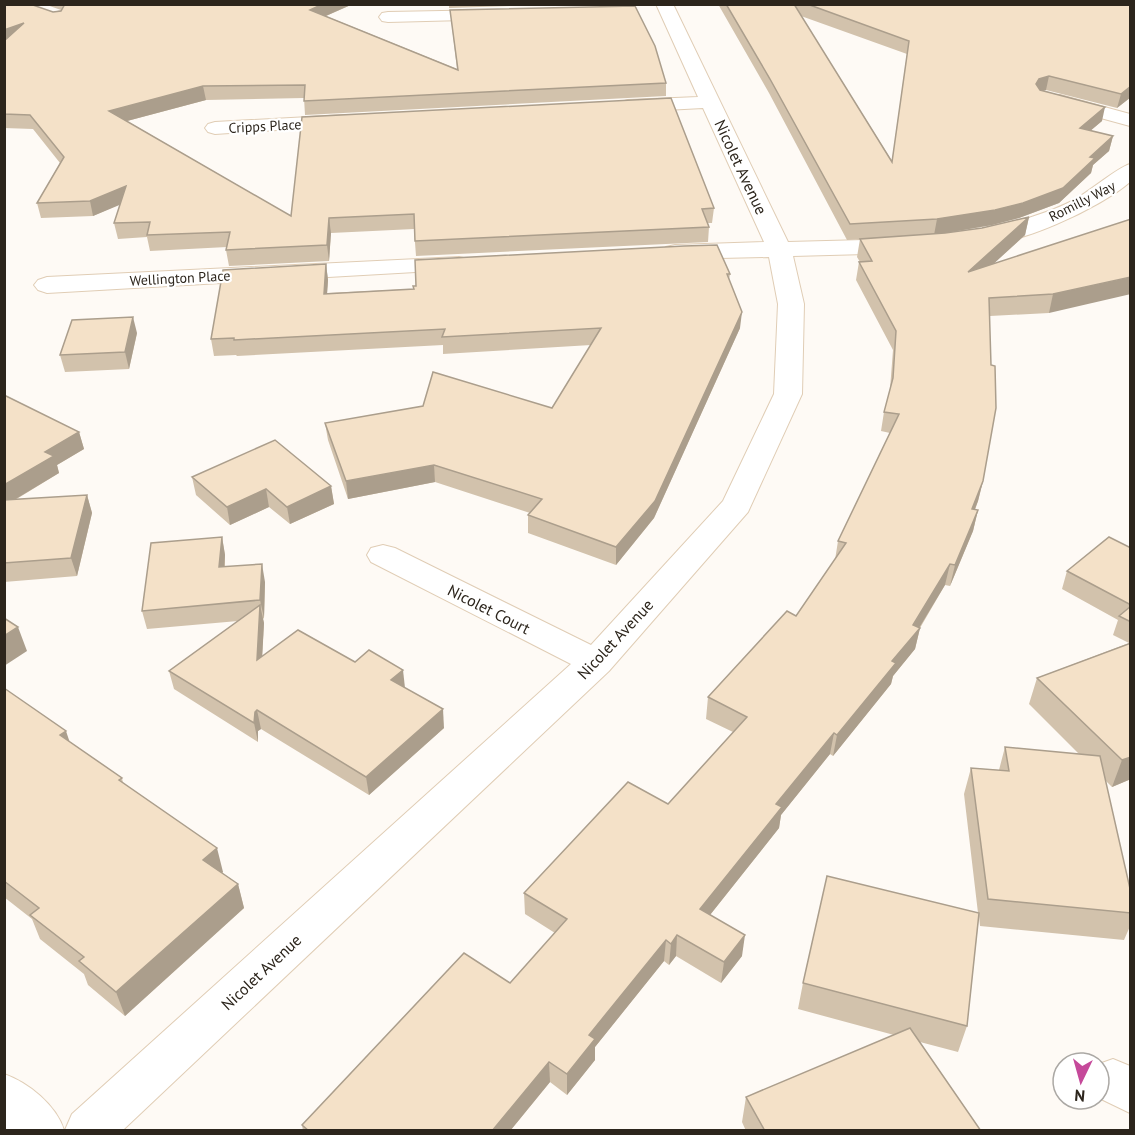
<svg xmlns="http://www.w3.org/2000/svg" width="1135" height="1135" font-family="'PT Sans',sans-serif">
<rect width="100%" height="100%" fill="#fefaf5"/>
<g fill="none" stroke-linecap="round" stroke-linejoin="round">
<g stroke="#e0cdb5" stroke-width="2">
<g id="minor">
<path d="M656 4H673L788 242 903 239 911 241 915 246 911 251 903 253 793 256 804 304 802 394 748 512 609 671 123 1130H65L72 1114 571 664 371 562 367 555 371 548 383 545 395 548 591 645 723 501 774 394 778 304 769 257 675 259 666 257 663 252 666 247 675 245 764 242 703 108 628 112 621 110 618 106 621 102 628 100 698 97Z"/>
<path d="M496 10 502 11 505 15 502 19 388 22 382 21 379 17 382 13 388 12Z"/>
<path d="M1060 95 1130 114V126L1053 105 1050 101 1053 97Z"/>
<path d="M346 115 353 117 356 121 353 125 215 134 208 132 205 128 208 124 215 122Z"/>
<path d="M1130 164V182C1103 206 1011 251 976 242L972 237 976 232C1010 223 1043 216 1074 200 1090 191 1117 168 1130 164Z"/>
<path d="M459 257 468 259 471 264 468 269 47 293 38 290 34 285 38 280 47 277Z"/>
<path d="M1113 1059 1130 1066V1113L1099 1098V1064Z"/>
<path d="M4 1074C29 1083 56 1105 64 1130H6L4 1129Z"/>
</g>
</g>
<use href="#minor" fill="#fff" fill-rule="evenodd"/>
</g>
<g fill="#d2c2ac" fill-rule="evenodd">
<path d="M4 4 53 12 61 10 44 4H353L326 16 457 69 450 10 666 83V96L305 115 304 98 206 100 127 121 291 216 714 208 712 223H708L709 227 708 242 416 256 414 229 331 233 329 261 229 266 226 250 227 247 150 251 147 237 118 239 114 223 120 204 93 216 41 218 37 203 60 163 33 129 4 128Z"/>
<path d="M449 4H564L449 8Z"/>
<path d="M718 4H1131V97L1117 108 1046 90 1042 91 1102 121 1090 131 1113 136 1109 151 1093 165 1091 173 1059 203 1019 218 992 225 940 234 982 228 1029 217 1025 235 993 264 1131 219 1049 313 990 316 983 481 978 501 975 510H978L973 531 950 586 945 585 920 628 915 649 893 676 891 684 833 756 830 754 781 815 779 828 710 915 742 956 721 983 676 956 669 965 664 961 595 1047V1060L567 1095 550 1082 510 1131H303L302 1125 510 983 555 933 525 914 524 893 668 804 733 732 706 719 708 697 796 616 835 560 838 541 890 433 881 431 884 412 890 389 893 350 856 280 859 262H860L857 257 860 239 900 237 847 240 769 93ZM801 16 907 54 892 161Z"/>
<path d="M326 264 328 280 327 293 730 274 729 280 740 328 654 518 616 565 528 533V515L530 513 435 482 348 499 328 440 325 423 552 408 591 345 443 354V345L237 356 236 355 214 356 211 339Z"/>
<path d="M137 333 129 369 65 372 60 355Z"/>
<path d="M4 395 79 432 84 449 57 465 59 473 15 500 87 495 92 513 77 576 4 582Z"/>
<path d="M192 477 331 486 334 504 290 524 269 507 230 525 196 495Z"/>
<path d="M222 537 225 555V567L265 582 264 618 263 619 264 623 262 657 355 662 405 688 444 728 369 795 261 729 258 731V742L174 689 169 671 238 621 147 629 142 611Z"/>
<path d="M1131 548V779L1112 787 1105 780 1131 893V924L1124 940 980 926 979 916 967 1026 958 1052 920 1042 981 1131H746L742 1122 746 1097 894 1035 798 1009 803 983 978 913 964 794 971 768 999 770 1005 747 1079 754 1029 704 1037 678 1129 643 1113 635 1118 620 1062 589 1067 571Z"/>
<path d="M4 688 70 742 122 778 123 783 223 872 222 873 238 884 244 908 125 1016 88 985 84 974 40 939 32 919 4 897Z"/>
</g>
<g fill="#ab9e8c">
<path d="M323 4H353L312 22 310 10Z"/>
<path d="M24 23 4 43V30Z"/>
<path d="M1049 76 1046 90 1036 93V84L1039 79Z"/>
<path d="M203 86 206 100 112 125 109 111Z"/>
<path d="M1131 86V97L1117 108 1121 94Z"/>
<path d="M1105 107 1102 121 1077 142 1080 128Z"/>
<path d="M1113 136 1109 151 1093 165 1091 173 1059 203 1019 218 992 225 934 235 937 219 1090 157Z"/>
<path d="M126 186 129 201 93 216 90 201Z"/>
<path d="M1029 217 1025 235 965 290 968 272Z"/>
<path d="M329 218 331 233 329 261 327 245Z"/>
<path d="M326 264 328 280 326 310 324 294Z"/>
<path d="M1131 277V294L1049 313 1053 294Z"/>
<path d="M742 312 740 328 654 518 616 565V547Z"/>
<path d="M133 317 137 333 129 369 125 352Z"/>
<path d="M79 432 84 449 57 465 59 473 4 506V485L45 452Z"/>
<path d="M434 465 435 482 348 499 346 481Z"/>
<path d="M983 481 978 501 967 529 972 509Z"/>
<path d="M331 486 334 504 290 524 287 507Z"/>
<path d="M266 489 269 507 230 525 227 507Z"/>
<path d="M87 495 92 513 77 576 71 558Z"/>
<path d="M978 510 973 531 950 586 955 565Z"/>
<path d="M222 537 225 555 223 586 219 567Z"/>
<path d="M262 564 265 582 264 618 260 600Z"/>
<path d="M950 564 945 585 919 628H920L915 649 893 676 891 684 833 756 837 735 892 661Z"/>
<path d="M260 605 264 623 261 679 257 660Z"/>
<path d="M18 627 27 651 4 666V636Z"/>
<path d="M403 670 405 688 391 680Z"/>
<path d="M443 709 444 728 369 795 366 777Z"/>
<path d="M257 710 261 729 258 731V742L254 723 255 712Z"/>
<path d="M66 731 74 755 60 735Z"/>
<path d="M834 733 830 754 781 815 779 828 698 930 700 909 776 804Z"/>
<path d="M1131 757V779L1112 787 1122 760Z"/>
<path d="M217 848 223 872 210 884 203 860Z"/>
<path d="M238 884 244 908 125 1016 116 992Z"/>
<path d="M677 935 676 956 669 965 671 944Z"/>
<path d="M745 935 742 956 721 983 724 962Z"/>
<path d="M666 940 664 961 595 1047V1060L567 1095V1074L589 1035Z"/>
<path d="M549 1062 550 1082 510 1131H492Z"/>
</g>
<g fill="#f4e1c8" stroke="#ab9e8c" stroke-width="1.5">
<path d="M4 4H30L53 12 61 11 65 4H323L310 10 458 70 450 10 635 6 655 46 666 83 304 101 305 85 203 86 109 111 291 216 302 117 671 98 714 208 702 209 709 227 415 241 414 214 329 218 327 245 226 250 230 232 147 235 150 222 114 223 126 186 90 201 37 203 64 157 30 115 4 114V41L24 23 4 30Z"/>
<path d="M726 4H794L892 162 909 41 807 4H1131V86L1121 94 1049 76 1039 79 1036 84 1040 90 1105 107 1080 128 1113 136 1090 157 1095 158 1063 188 1023 203 995 210 937 219 850 224 770 79Z"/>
<path d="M1029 217 968 272 1131 219V277L1053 294 989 298 991 365 995 366 996 408 983 481 972 509 978 510 955 565 950 564 913 625 920 628 892 661 896 663 837 735 834 733 776 804 782 807 700 909 745 935 724 962 677 935 671 944 666 940 589 1035 595 1039 567 1074 549 1062 492 1131H309L302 1125 464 953 510 983 567 919 524 893 628 782 668 804 747 717 708 697 787 611 796 616 846 543 838 541 899 414 884 412 893 378 896 331 859 262 872 261 860 239 945 233 982 228Z"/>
<path d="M717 245 730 274H727L742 312 655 501 616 547 528 515 542 499 434 465 346 481 325 423 423 406 433 372 552 408 601 328 442 337 445 329 234 340V338L211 339 223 270 326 264 324 294 414 289 413 286H416L415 260 684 246Z"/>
<path d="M133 317 125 352 60 355 72 320Z"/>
<path d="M4 395 79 432 45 452 54 456 4 485Z"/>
<path d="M275 440 331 486 287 507 266 489 227 507 192 477Z"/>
<path d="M87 495 71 558 4 563V500Z"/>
<path d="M222 537 219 567 262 564 260 600 142 611 151 543Z"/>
<path d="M1109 537 1131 548V605L1067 571Z"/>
<path d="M260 605 257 660 298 630 355 662 369 650 403 670 391 680 443 709 366 777 257 710 255 712 254 723 169 671Z"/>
<path d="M1131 606V622L1119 616Z"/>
<path d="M4 618 18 627 4 636Z"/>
<path d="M1131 643V757L1122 760 1037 678Z"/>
<path d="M4 688 66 731 60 735 122 778 119 780 217 848 203 860 238 884 116 992 79 961 84 957 30 915 39 908 4 881Z"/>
<path d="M1005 747 1100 756 1131 893V913L988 899 971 768 1009 771Z"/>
<path d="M827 876 979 913 967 1026 803 983Z"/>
<path d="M910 1028 981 1131H765L746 1097Z"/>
</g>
<g text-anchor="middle" stroke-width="4.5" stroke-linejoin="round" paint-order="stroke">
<g font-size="14" fill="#2c251c" stroke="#fff">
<text transform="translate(265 126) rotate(-3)" y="5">Cripps Place</text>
<text transform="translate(1082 201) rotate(-27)" y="5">Romilly Way</text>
<text transform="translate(180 278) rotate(-3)" y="5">Wellington Place</text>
</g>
<g font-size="16" fill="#2c251c" stroke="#fff">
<text transform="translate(741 167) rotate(65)" y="6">Nicolet Avenue</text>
<text transform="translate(489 609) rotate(27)" y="6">Nicolet Court</text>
<text transform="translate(615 639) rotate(-47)" y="6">Nicolet Avenue</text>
<text transform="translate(261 972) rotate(-43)" y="6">Nicolet Avenue</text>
</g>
</g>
<rect width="1135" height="1135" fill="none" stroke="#2c251c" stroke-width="12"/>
<g transform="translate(1081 1081) rotate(185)"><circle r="28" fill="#ffffff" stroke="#aba8a4" stroke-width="1.5"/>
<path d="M0-4.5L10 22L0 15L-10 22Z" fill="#c5499a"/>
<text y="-9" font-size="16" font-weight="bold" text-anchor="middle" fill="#2c251c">N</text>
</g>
</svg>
